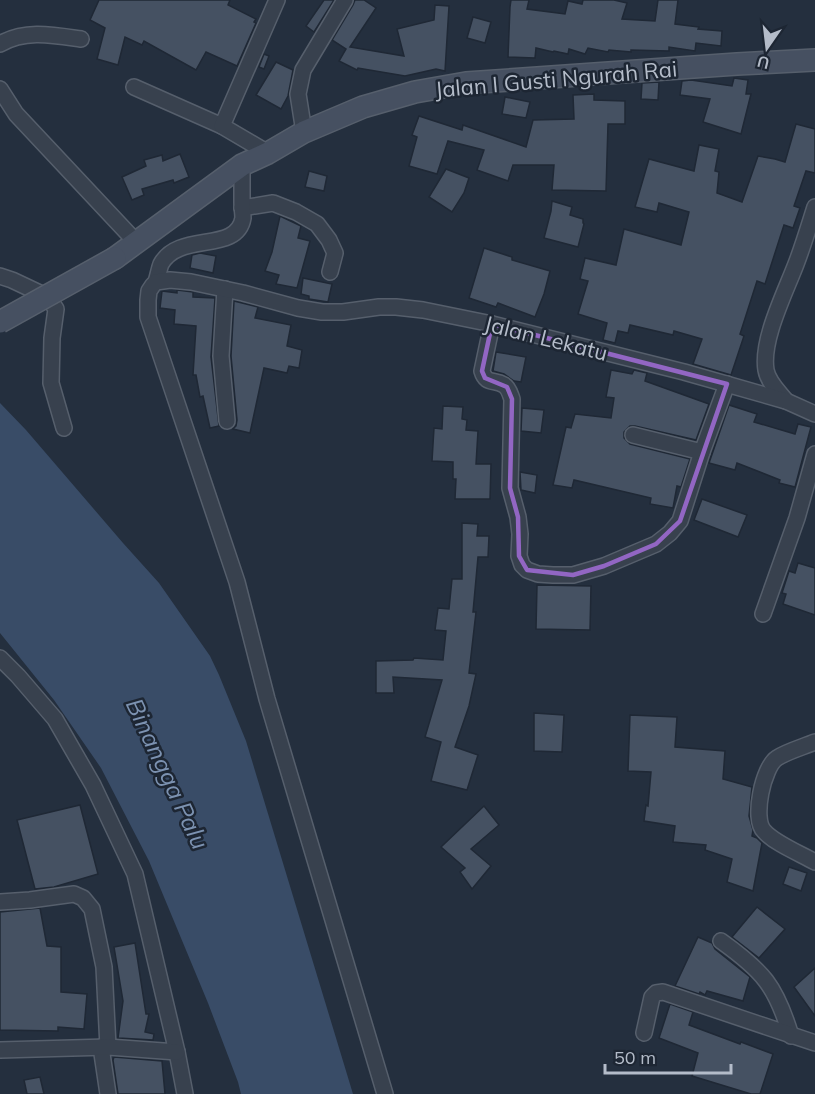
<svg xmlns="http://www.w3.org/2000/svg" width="815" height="1094" font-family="Mulish,sans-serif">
<rect width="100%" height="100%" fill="#242f3e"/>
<path fill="#394c67" d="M0 403 26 430 123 543 159 583 210 656 219 675 246 741 353 1094H241L238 1082 208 1003 149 861 101 768 54 700 0 633Z"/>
<g fill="#455162" stroke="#1f2835" stroke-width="1.5">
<path d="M99 0H230L228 5 256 19 254 22 256 23 237 66 206 52 196 70 144 41 142 45 125 37 118 65 97 59 105 28 90 20Z"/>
<path d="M324 0H334L314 32 306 26Z"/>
<path d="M355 0H364L376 8 350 47 404 56 397 29 434 20 435 5 449 6 445 71 436 69 405 76 358 68 357 70 339 61 346 49 332 40 353 5Z"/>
<path d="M511 0H529L527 9 565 14 568 1 582 4 583 0H614L627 3 622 19 655 21 658 0H678L675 24 699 27 698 29 722 31 721 46 696 43 695 51 669 47V51L631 50V52L609 50 608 52 588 48 585 54 569 49 568 54 554 51 553 52 536 48 535 58 508 57 510 7Z"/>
<path d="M473 17 491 22 485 43 467 38Z"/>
<path d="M264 54 269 56 264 69 259 67Z"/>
<path d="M276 62 293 70 288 96 281 109 256 95Z"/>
<path d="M734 78 748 80 746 94H751L741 134 703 122 710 99 680 95 682 81 691 80 732 86Z"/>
<path d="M659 82 658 100 641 99 642 83Z"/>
<path d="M594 94V100L625 101V124H608L606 191 552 190 554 165H513L508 181 477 170 484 150 448 141 437 174 409 166 417 137 412 135 419 116 462 130 463 125 526 147 533 120 574 119 573 95Z"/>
<path d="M505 97 530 102 526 118 502 114Z"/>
<path d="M796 124 815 129V173L806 171 794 206 800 208 793 228 784 225 765 284 757 281 740 334 744 336 731 375 693 364 702 339 674 331 673 335 630 325 628 333 618 331 615 343 603 340 607 323 578 314 588 281 580 279 585 258 616 265 624 229 681 245 689 212 659 203 657 212 635 207 649 159 694 171 699 145 719 149 715 171 719 172 717 193 742 202 758 156 775 159 785 162Z"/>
<path d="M180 154 189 177 174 183 173 180 142 189 144 195 132 200 122 177 146 166 144 160 162 155 163 161Z"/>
<path d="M446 169 469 178 464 193 452 212 429 197Z"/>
<path d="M309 171 327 176 324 191 305 187Z"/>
<path d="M552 201 572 207 570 215 583 219V223L584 224 578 247 544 238 551 211Z"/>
<path d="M280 216 301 226 298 238 310 241 297 288 276 284 279 275 265 271 272 252Z"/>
<path d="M484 248 512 257V260L550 271 544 294 535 317 498 303 496 307 469 298Z"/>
<path d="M200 253 216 256 213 273 190 268 192 255Z"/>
<path d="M303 278 332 284 328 302 309 299V296L301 294Z"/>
<path d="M177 290 193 292V297L215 298 211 357 219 426 210 428 203 396 200 397 196 375H193L196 326 174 324 175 310 160 308 162 291 177 293Z"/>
<path d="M234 301 258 307 255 318 291 325 287 346 302 350 299 368 289 366 287 373 264 368 250 433 233 429 236 426 237 420 231 356Z"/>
<path d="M496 352 526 357 521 382 514 381 504 374 493 371Z"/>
<path d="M611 370 632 374 634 370 647 373 645 381 709 404 696 440 635 426H630L624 432V438L630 444 690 459 681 487 677 486 673 508 650 504 651 498 574 480 572 488 553 485 566 427 571 428 575 414 611 418 614 398 606 397Z"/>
<path d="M729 405 757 414 754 422 795 434 798 424 811 427 795 487 779 483 780 480 737 463 735 470 709 463Z"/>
<path d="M443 406 463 407 462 419 467 420 466 430 478 431 476 464H491L490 499H455L456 479H453V462L432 461 434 428 442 429Z"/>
<path d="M522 408 544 410 541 433 521 431Z"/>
<path d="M520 472 537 475 535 493 521 490Z"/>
<path d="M702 499 747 515 738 537 694 520Z"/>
<path d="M462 523 478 524 477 536H489L488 557H478L473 612H476L469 673 476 674 469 706 455 747 478 755 467 790 431 781 441 742 425 737 442 680 393 677 394 693H376V661L413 660 414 658 443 660 446 631 435 630 438 608 449 609 452 579H462Z"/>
<path d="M798 563 815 568V615L783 604 786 594 782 593 789 571 795 573Z"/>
<path d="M537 585 591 586 590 630 536 629Z"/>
<path d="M534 713 564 715 562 752 534 751Z"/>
<path d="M630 715 677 717 675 747 725 751 723 779 752 787 749 816 753 830 752 836 757 838 762 843 753 891 727 882 732 859 705 850 706 845 673 842 675 826 644 821 646 805 648 806 651 772 628 771Z"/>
<path d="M80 805 98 874 54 887 35 889 17 820Z"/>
<path d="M484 806 499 825 471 849 491 866 472 889 460 872 465 868 441 847Z"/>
<path d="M789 867 807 873 801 891 783 884Z"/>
<path d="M757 907 785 929 759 958 732 937Z"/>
<path d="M40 908 47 946 61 947V992L87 994 84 1029 58 1027V1031L0 1030V912Z"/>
<path d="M698 937 712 943 715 949 750 977 743 1001 707 991 705 995 700 992 699 994 675 986Z"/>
<path d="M135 943 146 1014H149L145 1032 154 1034 153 1040 118 1038 123 1001 114 947Z"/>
<path d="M815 968V1016L794 987Z"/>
<path d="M670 1004 693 1012 689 1025 740 1044 741 1042 773 1054 760 1094H751L692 1076 698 1053 659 1038Z"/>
<path d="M114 1057 162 1061 165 1094H118L113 1060Z"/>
<path d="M40 1077 44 1094H27L24 1080Z"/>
</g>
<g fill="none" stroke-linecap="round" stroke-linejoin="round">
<g stroke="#565f6c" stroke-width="18">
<g id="street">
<path d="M0 44C25 29 54 35 81 39"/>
<path d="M134 87 222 126"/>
<path d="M0 89 16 114 137 243"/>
<path d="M304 132 298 94 303 70 345 0"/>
<path d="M268 153 222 126 277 0"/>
<path d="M242 208 273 203 296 212 317 224 329 240 335 253 330 272"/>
<path d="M0 276 12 280 48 297 56 309 52 338 51 383 64 428"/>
<path d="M156 282C158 276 159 269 161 264 179 231 237 254 243 218 243 213 242 208 242 203 242 191 242 178 242 165"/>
<path d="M225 289 221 356 227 421"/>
<path d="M492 324 482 371C486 385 494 379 504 385 509 388 510 394 512 399L510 488 518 517 520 534 519 556 522 565 527 570 538 574 553 575H573L604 566 656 544 670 533 680 521 702 452 727 384"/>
<path d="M786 401C779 392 768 382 766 370 761 340 785 293 796 264 803 246 809 226 815 207"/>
<path d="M633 435 702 452"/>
<path d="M763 614 797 518 815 454"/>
<path d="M0 658 18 676 55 719 93 785 135 874 177 1052 185 1094"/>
<path d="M815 742C803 747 788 751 777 758 763 767 752 819 764 831 774 843 801 854 815 862"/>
<path d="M0 902 30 900 74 894 83 898 92 909 104 967 108 1047"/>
<path d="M721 941C763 971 776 986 791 1036"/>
<path d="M644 1033 652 997 656 993 663 992 815 1043"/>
<path d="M101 1047 108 1094"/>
<path d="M0 1050 108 1047 177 1052"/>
<path d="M385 1094 267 699 237 582 148 317V300L149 291 153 285 156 282 170 280 191 282 243 293 298 308 322 312H343L379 307H396L423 310 492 324 684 372 786 401 815 414"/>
</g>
</g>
<g stroke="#565f6c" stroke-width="24">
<path id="secondary" d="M115 258 242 165 268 153 304 132 363 107 415 92 466 83 737 64 815 60"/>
</g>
<use href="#street" stroke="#38414e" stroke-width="15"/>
<use href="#secondary" stroke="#465061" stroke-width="21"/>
<g stroke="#565f6c" stroke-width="24" stroke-linecap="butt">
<path id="secondary-bridge" d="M0 322 115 258"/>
</g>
<use href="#secondary-bridge" stroke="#465061" stroke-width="21"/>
</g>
<path fill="none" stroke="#9266c3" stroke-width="4.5" stroke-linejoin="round" d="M492 324 727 384 680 521 656 544 604 566 573 575 527 570 519 556 518 517 510 488 512 399 507 387 485 378 482 371Z"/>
<g text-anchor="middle" stroke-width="5" stroke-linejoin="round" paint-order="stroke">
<g font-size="22" fill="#b4bcc9" stroke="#1d2633">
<text transform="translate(556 79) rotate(-5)" y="8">Jalan I Gusti Ngurah Rai</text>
<text transform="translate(546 338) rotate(14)" y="8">Jalan Lekatu</text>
</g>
<g font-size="24" font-style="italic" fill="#7c92b1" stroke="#1d2633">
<text transform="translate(167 774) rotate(65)" y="8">Binangga Palu</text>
</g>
</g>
<g transform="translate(767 48) rotate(194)" stroke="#1d2633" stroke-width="4.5" paint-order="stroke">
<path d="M0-4.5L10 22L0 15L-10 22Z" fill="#b4bcc9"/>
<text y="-9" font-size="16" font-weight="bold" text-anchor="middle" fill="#b4bcc9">U</text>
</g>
<path d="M605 1064v9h126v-9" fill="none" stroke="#b4bcc9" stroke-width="3"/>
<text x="614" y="1064" font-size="18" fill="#b4bcc9" stroke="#1d2633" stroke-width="4.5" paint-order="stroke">50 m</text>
</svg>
